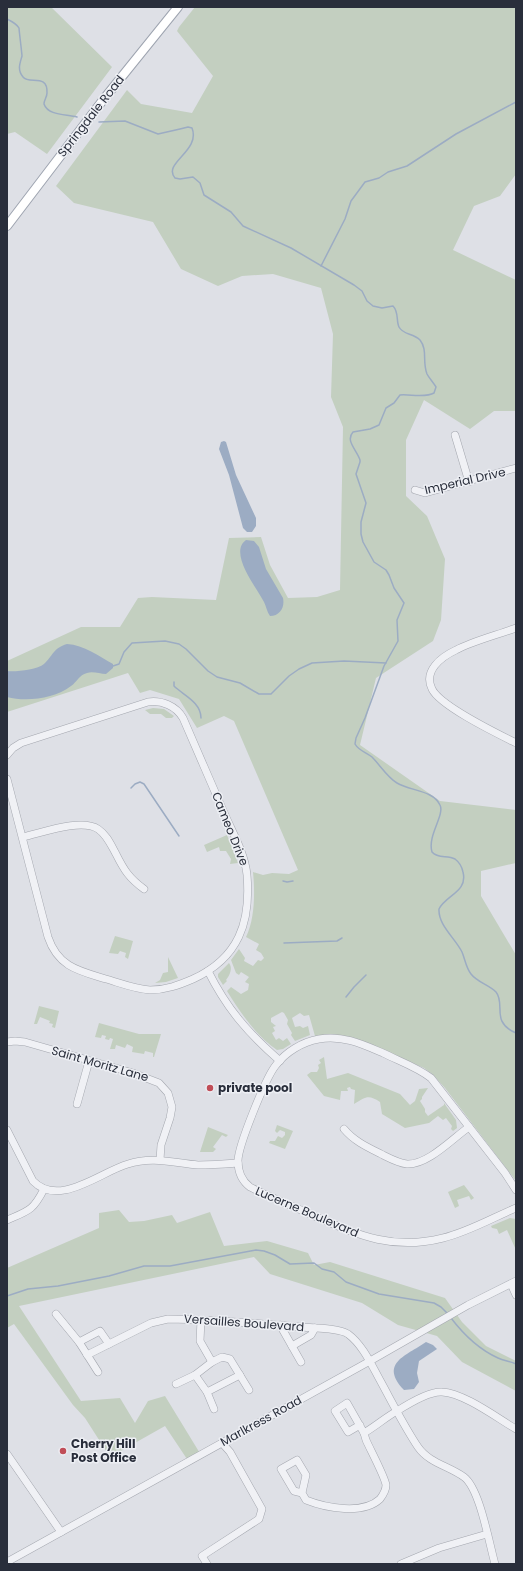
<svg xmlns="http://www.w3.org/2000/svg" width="523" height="1571" font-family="Poppins,sans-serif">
<rect width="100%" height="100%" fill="#dee0e6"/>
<g fill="#c3cfc0">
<path d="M7 7H51L112 67 47 154 15 132 7 134Z"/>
<path d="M195 7H516V174L500 196 474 206 453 250 516 280V411H494L470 429 424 400 406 440V496L427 516 445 559 441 620 433 641 376 678 360 745 440 801 516 810V863L481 871V896L516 955V1181L445 1088 432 1074 424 1068 355 1038 332 1034 315 1036 309 1015 304 1016 300 1013 292 1018 295 1027 300 1026 303 1028 308 1026 310 1035 295 1041 291 1035 292 1033 287 1024 288 1020 284 1013 282 1012 271 1018V1022L276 1026 273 1027 275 1031 272 1033 276 1040 279 1038 283 1041 287 1038 291 1044 283 1049 277 1050C256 1036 240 1012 227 991L231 987 241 994 248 990 249 984 245 982 249 977 241 972 239 975 236 973 231 960 239 949 245 958 244 961 253 966 258 960 261 961 264 958 261 953 256 950 259 944 246 937C255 919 255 892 253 872L263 875 272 873 289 874 298 870 234 721 224 716 197 728 179 699 150 690 140 693 128 673 7 712V661L81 627H120L138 598 152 597 216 600 229 538 261 537 270 565 288 598 317 597 340 590 343 427 331 397 333 334 321 288 273 274 242 276 218 286 181 269 153 222 74 203 56 186 127 90 141 104 192 113 213 76 177 31 179 27Z"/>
<path d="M153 708 164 709 174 716 172 718H166L161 714H150L145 710Z"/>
<path d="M227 835 238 863 230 864 231 859 226 851H220L219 847 207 852 204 845Z"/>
<path d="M115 936 133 941 128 959 125 957 126 953 120 951 118 954 109 953Z"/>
<path d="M168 957 178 978 166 982 155 983 160 980 163 973 168 972Z"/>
<path d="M229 963C233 968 230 975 226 980L227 981 223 985 218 977V974Z"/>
<path d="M39 1006 59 1011 55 1028 52 1027 53 1024 49 1023 50 1021 40 1017 37 1024H34Z"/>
<path d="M99 1023 139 1034H161L154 1057H153V1053L145 1051 144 1054 132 1052 133 1047 127 1044 125 1048 116 1045 115 1049H110L113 1039 110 1038 109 1040 105 1039 106 1036 102 1035 101 1038 95 1037Z"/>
<path d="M324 1057 327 1079 348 1073 400 1094 410 1105 415 1101 419 1089 428 1088 422 1097V1099L420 1101 425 1109V1112L428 1116 444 1105V1103L456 1120 457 1128 453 1131 451 1129 452 1126 446 1118 443 1120 438 1116 429 1123 405 1128 382 1114 380 1102C368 1094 366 1097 354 1104L355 1090 351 1089 350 1087 347 1088 348 1091H341L340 1100 324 1096 307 1075 311 1072H317L319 1068 318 1065 321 1063 319 1060Z"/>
<path d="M277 1125 293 1131 285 1149 269 1143 270 1141H275L278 1136 282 1138 285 1135V1132L280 1130 277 1133 275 1131Z"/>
<path d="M208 1127 228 1135 226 1137 222 1135 213 1147 216 1149 213 1152H200Z"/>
<path d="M464 1185 474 1198 471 1200 469 1196 457 1200 459 1206 455 1208 448 1192Z"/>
<path d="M119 1210 129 1222 144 1221 172 1215 177 1223 210 1212 224 1246 267 1241 308 1253 314 1265 330 1262 445 1298 462 1322 486 1346 516 1361V1391L462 1362 437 1336 398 1325 362 1303 270 1274 254 1257 19 1306 81 1401 120 1398 135 1423 148 1401 165 1396 201 1455 189 1462 165 1426 110 1457 85 1418 73 1405 14 1324 7 1328V1268L99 1228V1213Z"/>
<path d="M510 1218 516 1219V1250L507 1230 499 1234 497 1229 492 1228 491 1226Z"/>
</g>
<g fill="#9cacc3">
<path d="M224 441 226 442 236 475 256 518V526L252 532H247L243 528 229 475 219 449 221 442Z"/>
<path d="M246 540 254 541 259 547 266 569 283 598C285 607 280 616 270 616 267 612 266 606 264 602 257 588 228 553 246 540Z"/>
<path d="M67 644C84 645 99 656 113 664V668L106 674C100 674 93 671 87 673 79 675 77 682 71 686 54 699 26 702 7 697V671C15 672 37 670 44 664 53 656 53 648 67 644Z"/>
<path d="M426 1342 433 1345 437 1349 419 1361 417 1373 419 1382 414 1389 404 1390C379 1363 406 1356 426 1342Z"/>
</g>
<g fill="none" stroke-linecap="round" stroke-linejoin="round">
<g stroke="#9cacc3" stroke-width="1.5">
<path d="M7 19C11 21 17 24 19 28 19 30 22 54 22 56 20 63 17 70 23 77 29 85 48 73 47 93 47 97 44 100 44 104 48 116 67 114 77 117"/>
<path d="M99 122 125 121 158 134 180 129 188 127 192 128C201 151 162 163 175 178L180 179 193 177 200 183 204 195 231 212 243 226 291 248 354 285 362 291 367 301 373 306 382 308 393 306C399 312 396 321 399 327 403 335 413 333 420 340 428 350 422 362 427 374 429 378 433 382 436 387L434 393C426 398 409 394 400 395L394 403 386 408 379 425 370 429 353 432C345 441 357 450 360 460V462L356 474 366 503 361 522V534L363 542 374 562 386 570 389 575 394 588 404 603 397 620 398 641 384 666 365 718 356 738 355 744C359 751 366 752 372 757 380 765 387 777 397 783 410 791 433 790 440 805 445 815 427 836 432 852 438 859 447 855 455 859 459 862 462 867 463 872 468 892 446 895 439 909 438 925 455 938 462 952 465 959 466 968 471 974 477 982 489 985 496 992 506 1004 490 1022 516 1033"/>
<path d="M321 266 345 219 351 201 365 182 379 178 388 172 407 166 456 134 516 102"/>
<path d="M113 666 119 664 124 652 132 643 165 641 179 644 186 649 208 671 217 677 240 683 259 694H271L289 676 299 669 312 663 344 661 386 663"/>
<path d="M174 682V686C183 695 201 702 201 718"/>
<path d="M131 788 135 784 140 782 144 784 179 836"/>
<path d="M283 881 287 882 293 881"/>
<path d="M284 943 337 941 342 938"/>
<path d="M346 997 354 987 366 975"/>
<path d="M7 1296 28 1289 58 1286 109 1276 144 1266H170L256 1250 264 1251 275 1255 290 1264 314 1263 322 1269 334 1272 346 1282 379 1294 434 1303 441 1307 447 1313"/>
<path d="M451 1318C464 1335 478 1349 498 1358 504 1361 510 1361 516 1364"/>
</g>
<g stroke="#a4a7af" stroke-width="8">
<g id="minor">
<path d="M455 435 469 482"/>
<path d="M415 490 425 493 516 468"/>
<path d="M516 628C497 635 473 641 456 650 441 657 423 671 432 689 440 706 498 734 516 743"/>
<path d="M7 755 13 748 21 743 148 702C162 700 176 706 183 718 197 750 211 783 225 815 233 833 245 854 247 875 251 922 239 958 193 979 179 985 166 990 150 990 135 989 120 983 106 979 79 971 58 967 48 937L7 779"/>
<path d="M23 837C42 833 81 818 98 829 107 835 111 845 116 854 124 870 129 878 144 889"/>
<path d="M208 971C227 1009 248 1033 280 1061"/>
<path d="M7 1042 15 1041 25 1042 133 1073 159 1083 168 1093 172 1107 170 1118 161 1145 160 1160"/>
<path d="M77 1104 89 1061"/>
<path d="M344 1129C354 1141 367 1147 381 1154 389 1158 398 1163 407 1164 428 1165 453 1138 469 1127"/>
<path d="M7 1130 33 1181C59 1208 100 1172 128 1164 152 1156 174 1163 198 1165 211 1165 225 1164 238 1163"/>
<path d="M516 1190 505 1173 431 1078C417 1067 399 1061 383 1053 362 1044 343 1035 319 1039 302 1042 286 1052 276 1065 266 1077 238 1146 238 1161 238 1171 242 1181 250 1187 267 1196 286 1203 303 1211 352 1232 388 1252 443 1238 468 1232 492 1218 516 1208"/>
<path d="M7 1220C28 1211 33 1211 44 1189"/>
<path d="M511 1284 516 1295"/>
<path d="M56 1314 79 1342 98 1372"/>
<path d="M201 1320 200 1341 212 1362 222 1357 230 1359 249 1390"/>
<path d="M280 1325 301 1362"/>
<path d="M79 1342 100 1331 109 1344"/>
<path d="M292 1346 311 1335 315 1328"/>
<path d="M87 1355 151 1323 168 1319C212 1320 256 1323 301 1327 313 1328 339 1328 348 1334 363 1345 372 1366 381 1382 393 1404 404 1426 418 1447 429 1463 449 1466 464 1477 480 1489 489 1543 495 1564"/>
<path d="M195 1375 212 1362"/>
<path d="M176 1384 195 1375 207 1392"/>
<path d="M214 1409 207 1392 240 1375"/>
<path d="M360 1425 348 1432 335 1411 347 1403 364 1433"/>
<path d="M7 1454 61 1532"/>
<path d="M302 1493 306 1475 297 1460 281 1469 294 1491 302 1493 306 1500C326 1508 363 1515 380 1499 383 1495 386 1491 386 1485 385 1477 370 1449 366 1440L364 1433C376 1426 386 1417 397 1411 408 1404 430 1391 442 1392 464 1393 497 1418 516 1429"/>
<path d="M7 1562 370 1361 468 1305 516 1281"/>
<path d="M207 1564 202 1556 259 1519 262 1509 230 1452 222 1443"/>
<path d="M401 1564 439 1548 487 1534"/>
</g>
</g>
<g stroke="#9ea4b0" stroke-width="10">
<path id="major" d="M7 226 103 100 178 7"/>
</g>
<use href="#minor" stroke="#f0f1f5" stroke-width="7"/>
<use href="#major" stroke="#fff" stroke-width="8"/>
</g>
<g fill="#c04d57" stroke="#edeff4" stroke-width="1.5">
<circle cx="210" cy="1088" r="4"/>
<circle cx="63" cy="1451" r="4"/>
</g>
<g text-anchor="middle" stroke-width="3" stroke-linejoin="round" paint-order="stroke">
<g font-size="12" fill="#292e3b" stroke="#edeff4">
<text transform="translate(91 116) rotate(-52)" y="4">Springdale Road</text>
<text transform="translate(465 481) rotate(-13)" y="4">Imperial Drive</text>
<text transform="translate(230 829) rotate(68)" y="4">Cameo Drive</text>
<text transform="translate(100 1064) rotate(16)" y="4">Saint Moritz Lane</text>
<text transform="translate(307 1212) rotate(23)" y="4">Lucerne Boulevard</text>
<text transform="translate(244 1323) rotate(4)" y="4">Versailles Boulevard</text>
<text transform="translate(261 1421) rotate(-29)" y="4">Marlkress Road</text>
</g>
<g font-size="12" font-weight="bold" fill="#292e3b" stroke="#edeff4" text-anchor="start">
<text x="218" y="1092">private pool</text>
<text x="71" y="1448">Cherry Hill<tspan x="71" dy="14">Post Office</tspan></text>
</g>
</g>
<rect width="523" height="1571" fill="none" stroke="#292e3b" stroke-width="16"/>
</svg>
